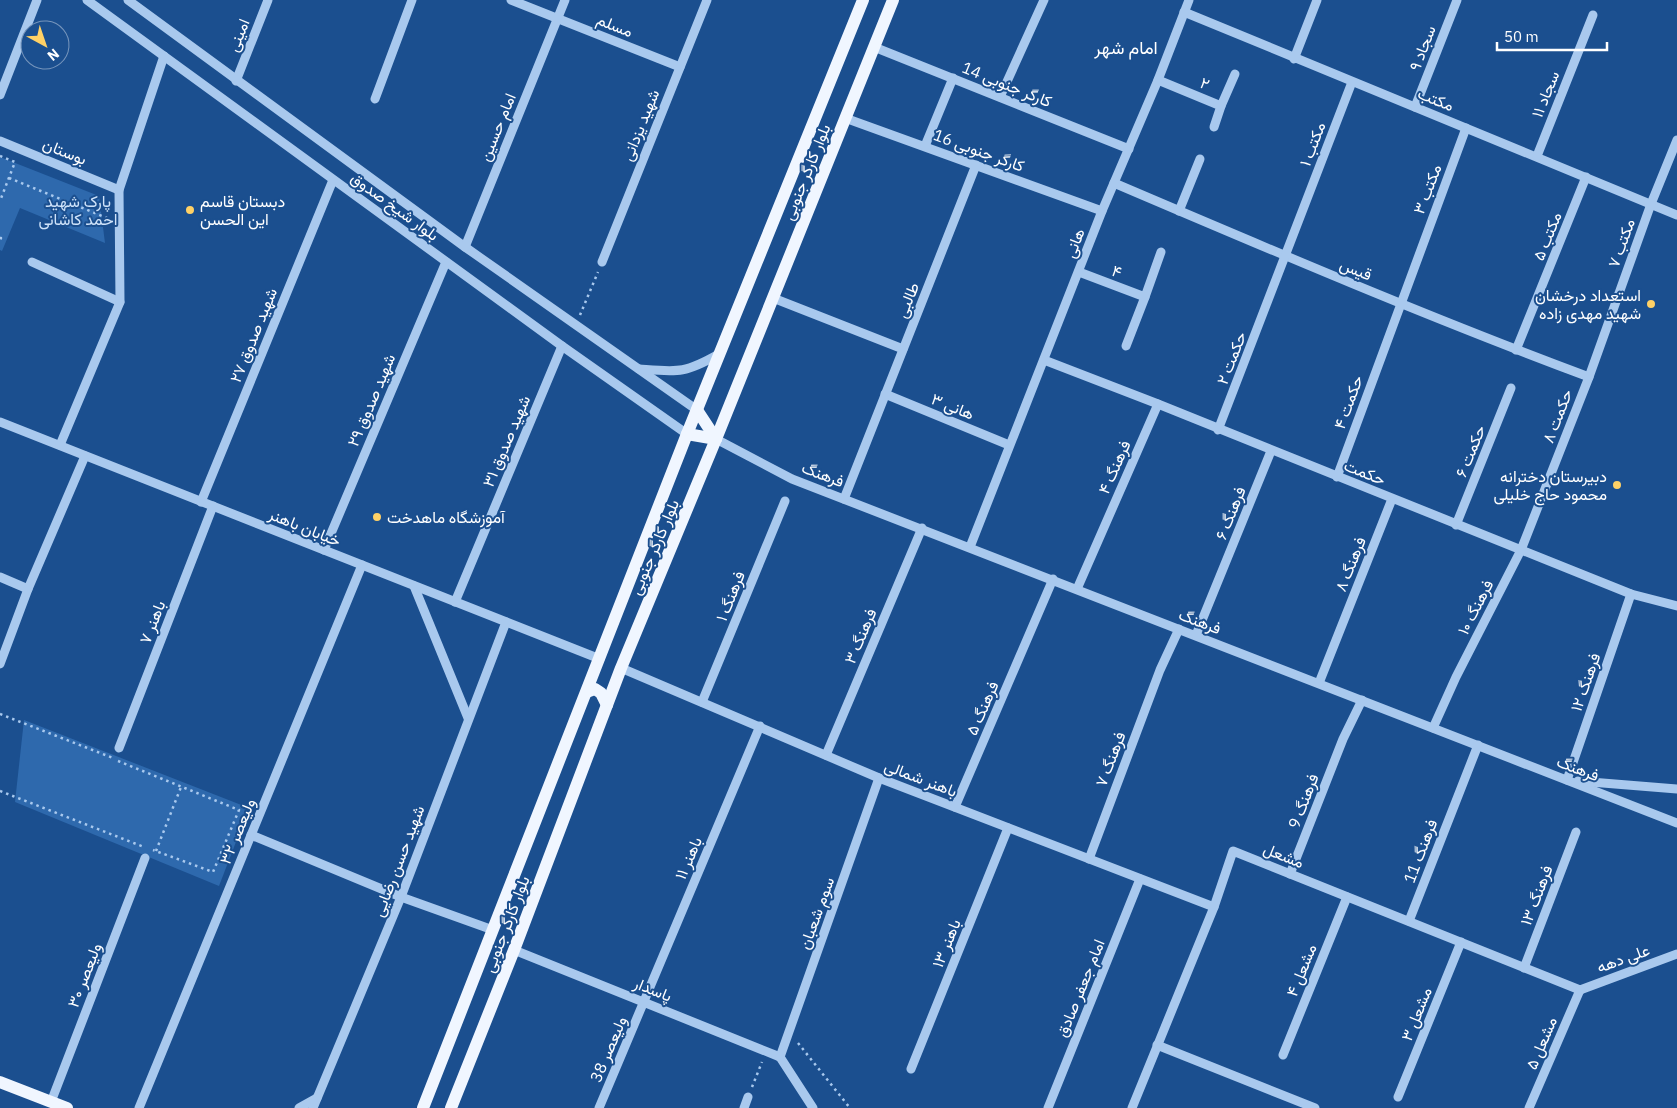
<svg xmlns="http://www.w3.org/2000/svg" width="1677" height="1108" font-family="'IBM Plex Sans',Vazirmatn,sans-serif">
<rect width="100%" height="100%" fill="#1b4f8f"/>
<g fill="#2e69ad">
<path d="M0 157 99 196 105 243 20 208 2 251 0 250Z"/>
<path d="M24 720 249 808 219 886 15 802Z"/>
</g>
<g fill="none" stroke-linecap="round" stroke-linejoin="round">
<g stroke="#a9c9ee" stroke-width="2.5" stroke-dasharray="2.5 4" stroke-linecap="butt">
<path d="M0 156 15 162 0 201"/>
<path d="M9 178 107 218"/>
<path d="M0 238H1L0 241"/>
<path d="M580 315 598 272"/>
<path d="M0 714 113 758"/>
<path d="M118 761 239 810 213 872 153 850"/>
<path d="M0 791 144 847"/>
<path d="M156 851 181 787"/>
<path d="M798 1043 850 1108"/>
<path d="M752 1087 762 1062"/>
</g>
<g stroke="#a9c9ee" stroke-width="9">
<path d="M87 0 562 346 687 434"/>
<path d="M128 0 465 247 697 410"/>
<path d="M511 0 680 67"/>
<path d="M1184 12 1677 215"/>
<path d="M874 47 1129 149"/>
<path d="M1294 59 1317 0"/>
<path d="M1158 80 1221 106 1214 127"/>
<path d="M236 81 268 0"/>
<path d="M0 95 37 0"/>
<path d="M1000 97 1044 0"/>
<path d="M375 99 412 0"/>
<path d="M1221 106 1235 74"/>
<path d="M1415 107 1457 0"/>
<path d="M845 118 1102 211"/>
<path d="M0 141 119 190"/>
<path d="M925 146 953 78"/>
<path d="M1537 156 1593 15"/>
<path d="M1114 183C1271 250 1428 317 1589 377"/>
<path d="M1179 211 1200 159"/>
<path d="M465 247 565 0"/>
<path d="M32 262 120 302"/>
<path d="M602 262 707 0"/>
<path d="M1079 272 1145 297 1161 252"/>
<path d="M773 298 903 349"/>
<path d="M1126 346 1145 297"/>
<path d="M1516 350 1586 177"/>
<path d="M1044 360 1158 404 1631 594 1677 606"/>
<path d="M639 369C678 372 684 374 719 354"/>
<path d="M885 394 1009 445"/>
<path d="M0 422 600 659"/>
<path d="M1218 430 1352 82"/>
<path d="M716 439 792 479 1677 823"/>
<path d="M60 445 120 302 119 190 164 56"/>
<path d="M1337 477 1466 128"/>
<path d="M844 499 976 165"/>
<path d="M201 502 333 180"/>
<path d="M1456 525 1511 388"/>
<path d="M970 547 1102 211 1158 80 1189 0"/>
<path d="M324 550 446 262"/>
<path d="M0 577 28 589"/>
<path d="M414 586 468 718"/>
<path d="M1077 589 1158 404"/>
<path d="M455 602 562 346"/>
<path d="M1196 635 1271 451"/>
<path d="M0 664 28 589 85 456"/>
<path d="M621 668 879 778 1214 907"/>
<path d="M1319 683 1392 499"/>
<path d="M702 702 785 501"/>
<path d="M1433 728 1456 677 1521 550 1589 377 1651 204 1677 140"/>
<path d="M119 748 213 506"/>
<path d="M826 755 922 528"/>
<path d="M1567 780 1631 594"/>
<path d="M1578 781 1677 789"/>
<path d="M955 807 1053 579"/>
<path d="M251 835 401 897 493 930"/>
<path d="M1089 859 1160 670 1179 629"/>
<path d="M1290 874 1343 739 1362 700"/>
<path d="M1409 921 1478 745"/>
<path d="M514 950 780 1057"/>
<path d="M1524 968 1576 832"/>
<path d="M1580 990 1677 954"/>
<path d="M1157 1045 1315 1108"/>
<path d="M1283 1055 1347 897"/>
<path d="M780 1057 879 778"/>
<path d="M780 1057 813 1108"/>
<path d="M911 1069 1008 828"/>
<path d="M1398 1097 1461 942"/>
<path d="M51 1102 145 858"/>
<path d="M139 1108 362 565"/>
<path d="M299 1108 317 1098"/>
<path d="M313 1108 401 897 506 622"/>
<path d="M599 1108 760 726"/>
<path d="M744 1108 748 1097"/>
<path d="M1048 1108 1140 879"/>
<path d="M1132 1108 1214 907 1233 851 1580 990"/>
<path d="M1529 1108 1580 990"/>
</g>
<g stroke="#f0f6ff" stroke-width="12">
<path d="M697 410 716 439"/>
<path d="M687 434 716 439"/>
<path d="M587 692 595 689 601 693 607 705"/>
<path d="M0 1082 67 1108"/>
<path d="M423 1108 687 434 863 0"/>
<path d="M451 1108 514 950 621 668 716 439 893 0"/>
</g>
</g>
<g fill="#ffd166" stroke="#1b4f8f" stroke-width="2">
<circle cx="190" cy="210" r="5"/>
<circle cx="1651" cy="304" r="5"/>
<circle cx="1617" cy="485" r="5"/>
<circle cx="377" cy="517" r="5"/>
</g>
<g text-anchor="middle" stroke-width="4" stroke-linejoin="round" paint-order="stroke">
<g font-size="16" fill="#fff" stroke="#1b4f8f">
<text transform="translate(615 25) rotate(22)" y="6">مسلم</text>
<text transform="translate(238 35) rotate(-68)" y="6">امینی</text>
<text transform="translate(1422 48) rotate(-69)" y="6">سجاد ۹</text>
<text transform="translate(1205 83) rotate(23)" y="6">۲</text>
<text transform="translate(1007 84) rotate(22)" y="6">کارگر جنوبی 14</text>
<text transform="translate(1545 94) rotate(-68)" y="6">سجاد ۱۱</text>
<text transform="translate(1436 99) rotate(22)" y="6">مکتب</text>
<text transform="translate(640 125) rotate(-68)" y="6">شهید یزدانی</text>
<text transform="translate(497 127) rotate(-68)" y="6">امام حسین</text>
<text transform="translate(1312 144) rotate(-69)" y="6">مکتب ۱</text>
<text transform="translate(979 150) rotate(20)" y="6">کارگر جنوبی 16</text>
<text transform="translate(65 151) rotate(22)" y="6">بوستان</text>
<text transform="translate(806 172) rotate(-68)" y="6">بلوار کارگر جنوبی</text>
<text transform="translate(1427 189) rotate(-69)" y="6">مکتب ۳</text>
<text transform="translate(395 206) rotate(36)" y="6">بلوار شیخ صدوق</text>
<text transform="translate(1547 236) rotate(-68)" y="6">مکتب ۵</text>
<text transform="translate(1074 243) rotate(-69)" y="6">هانی</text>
<text transform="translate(1621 243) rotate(-70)" y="6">مکتب ۷</text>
<text transform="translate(1356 269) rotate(22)" y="6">قیس</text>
<text transform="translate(1117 271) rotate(21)" y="6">۴</text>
<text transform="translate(907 300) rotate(-68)" y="6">طالبی</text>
<text transform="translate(253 335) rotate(-68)" y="6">شهید صدوق ۲۷</text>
<text transform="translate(1231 358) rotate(-69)" y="6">حکمت ۲</text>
<text transform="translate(371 400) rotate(-67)" y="6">شهید صدوق ۲۹</text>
<text transform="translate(1348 402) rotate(-70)" y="6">حکمت ۴</text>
<text transform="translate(953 406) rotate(22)" y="6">هانی ۳</text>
<text transform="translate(1557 416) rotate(-69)" y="6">حکمت ۸</text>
<text transform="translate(506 441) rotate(-67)" y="6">شهید صدوق ۳۱</text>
<text transform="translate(1470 451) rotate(-68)" y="6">حکمت ۶</text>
<text transform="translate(1114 467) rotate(-66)" y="6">فرهنگ ۴</text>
<text transform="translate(1365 472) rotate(22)" y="6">حکمت</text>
<text transform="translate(823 474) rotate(21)" y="6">فرهنگ</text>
<text transform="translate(1230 513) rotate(-68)" y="6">فرهنگ ۶</text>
<text transform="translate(305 527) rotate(22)" y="6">خیابان باهنر</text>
<text transform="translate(654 547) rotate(-67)" y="6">بلوار کارگر جنوبی</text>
<text transform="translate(1350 564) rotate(-68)" y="6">فرهنگ ۸</text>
<text transform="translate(730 596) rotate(-68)" y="6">فرهنگ ۱</text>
<text transform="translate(1475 607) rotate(-63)" y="6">فرهنگ ۱۰</text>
<text transform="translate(1200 621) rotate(21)" y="6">فرهنگ</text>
<text transform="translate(152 622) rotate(-69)" y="6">باهنر ۷</text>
<text transform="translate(860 636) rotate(-67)" y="6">فرهنگ ۳</text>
<text transform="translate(1585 682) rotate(-71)" y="6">فرهنگ ۱۲</text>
<text transform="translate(982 708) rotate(-66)" y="6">فرهنگ ۵</text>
<text transform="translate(1110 759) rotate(-69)" y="6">فرهنگ ۷</text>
<text transform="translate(1578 768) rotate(21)" y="6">فرهنگ</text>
<text transform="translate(921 778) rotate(21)" y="6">باهنر شمالی</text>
<text transform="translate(1303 801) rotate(-69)" y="6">فرهنگ 9</text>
<text transform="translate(237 831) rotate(-68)" y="6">ولیعصر ۳۲</text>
<text transform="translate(1420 851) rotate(-69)" y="6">فرهنگ 11</text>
<text transform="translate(1284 855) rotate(22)" y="6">مشعل</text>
<text transform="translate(688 858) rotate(-67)" y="6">باهنر ۱۱</text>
<text transform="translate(398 861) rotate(-69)" y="6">شهید حسن رضایی</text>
<text transform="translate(1536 895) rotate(-69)" y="6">فرهنگ ۱۳</text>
<text transform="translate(816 913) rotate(-70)" y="6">سوم شعبان</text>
<text transform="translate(506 924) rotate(-69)" y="6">بلوار کارگر جنوبی</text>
<text transform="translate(946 943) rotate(-68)" y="6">باهنر ۱۳</text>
<text transform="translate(1623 958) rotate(-20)" y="6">علی دهه</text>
<text transform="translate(1301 970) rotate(-68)" y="6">مشعل ۴</text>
<text transform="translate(84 975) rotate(-69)" y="6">ولیعصر ۳۰</text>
<text transform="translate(1080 988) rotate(-68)" y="6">امام جعفر صادق</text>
<text transform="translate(653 989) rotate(22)" y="6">پاسدار</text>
<text transform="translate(1416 1014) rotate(-68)" y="6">مشعل ۳</text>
<text transform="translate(1541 1043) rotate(-67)" y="6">مشعل ۵</text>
<text transform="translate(608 1049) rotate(-67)" y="6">ولیعصر 38</text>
</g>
<g font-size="16" fill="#cfe3fa" stroke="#1b4f8f">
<text x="78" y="207">پارک شهید<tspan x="78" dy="18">احمد کاشانی</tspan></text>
</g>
<g font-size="16" fill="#fff" stroke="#1b4f8f" text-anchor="start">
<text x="200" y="207">دبستان قاسم<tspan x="200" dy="18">این الحسن</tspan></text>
<text x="1641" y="301" text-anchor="end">استعداد درخشان<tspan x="1641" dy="18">شهید مهدی زاده</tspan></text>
<text x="1607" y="482" text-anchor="end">دبيرستان دخترانه<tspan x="1607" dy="18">محمود حاج خلیلی</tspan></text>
<text x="387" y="523">آموزشگاه ماهدخت</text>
</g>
<g font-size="18" fill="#fff" stroke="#1b4f8f">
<text x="1126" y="54">امام شهر</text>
</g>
</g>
<g transform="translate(45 45) rotate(140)"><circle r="24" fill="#1b4f8f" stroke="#7695bc"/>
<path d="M0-4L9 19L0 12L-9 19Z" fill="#ffd166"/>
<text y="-8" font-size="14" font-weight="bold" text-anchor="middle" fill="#ffffff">N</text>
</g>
<path d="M1497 42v8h110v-8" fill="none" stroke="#ffffff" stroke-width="2.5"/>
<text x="1504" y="42" font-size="15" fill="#ffffff" stroke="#1b4f8f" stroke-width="4" paint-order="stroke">50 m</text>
</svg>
